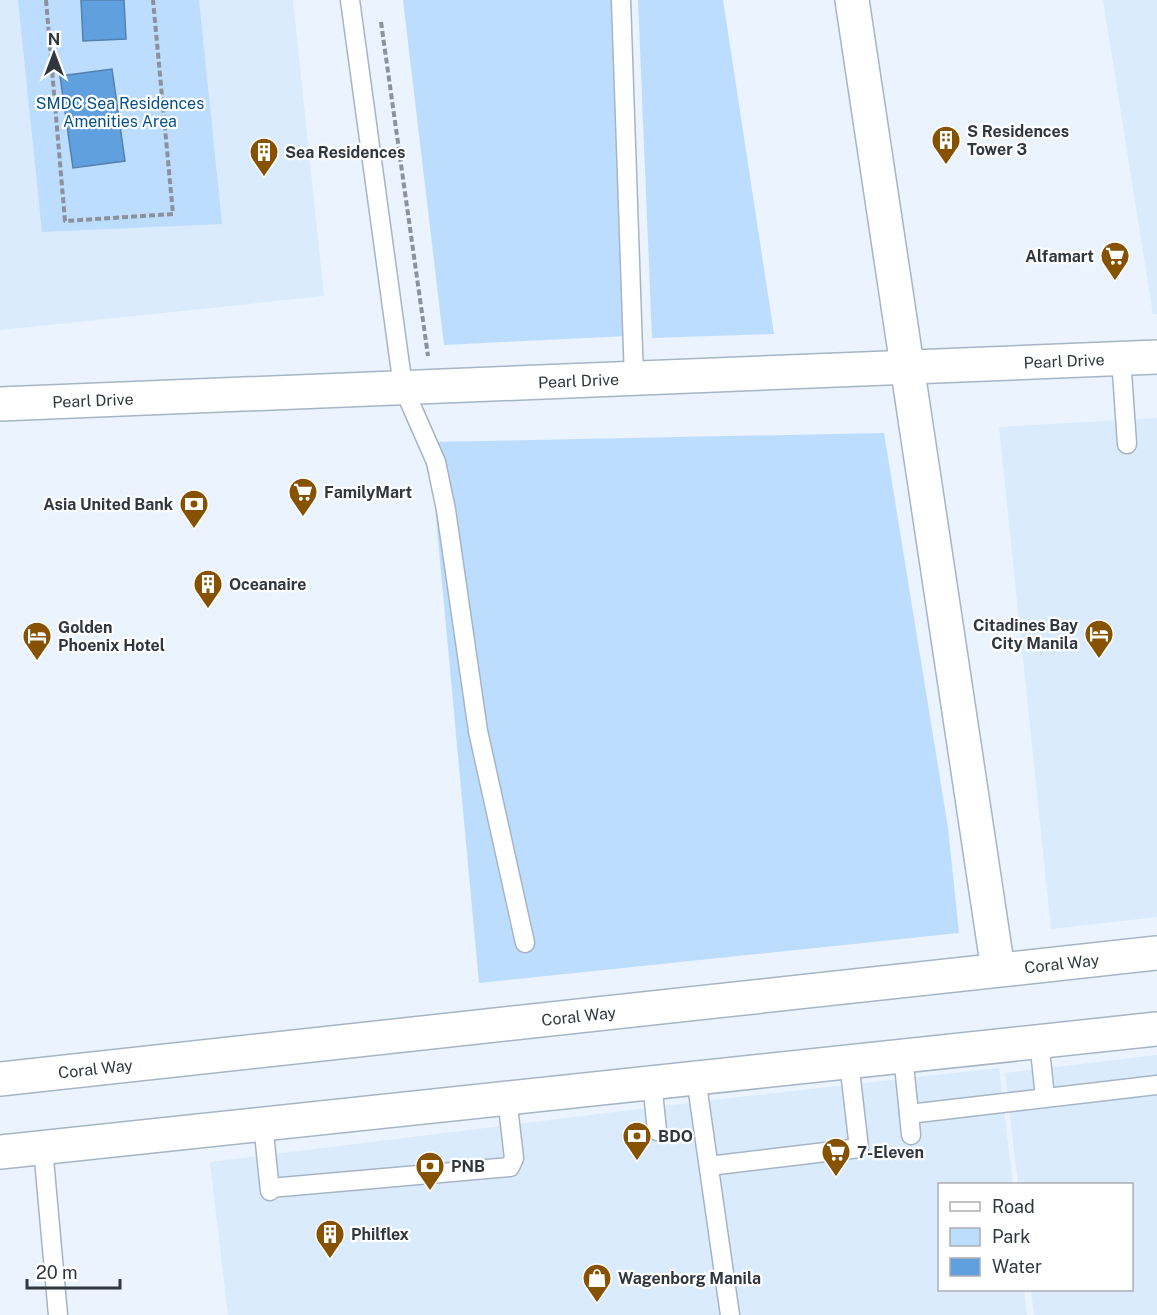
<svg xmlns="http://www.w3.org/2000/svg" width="1157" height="1315" font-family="'Public Sans',sans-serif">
<rect width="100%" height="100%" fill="#eaf3fe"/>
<g fill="#d9ebfd">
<path d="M0 0H293L324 296 0 330Z"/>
<path d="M1103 0H1157V314H1153Z"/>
<path d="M1157 418V917L1051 929 999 427Z"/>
<path d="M1157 1055V1315H1034L1031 1290H1132V1184H1018L1005 1073Z"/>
<path d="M999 1068 1013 1184H940V1290H1024L1027 1315H228L210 1162 696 1102Z"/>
</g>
<g fill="#bdddff">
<path d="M18 0H199L222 224 42 232Z"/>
<path d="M403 0H611L628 336 444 345Z"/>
<path d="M638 0H723L774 334 652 338Z"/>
<path d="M884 433 948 828 959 933 479 983 429 442Z"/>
</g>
<g fill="#61a0de" stroke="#5380ae" stroke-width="1.5">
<path d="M81 0H124L126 39 83 41Z"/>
<path d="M112 69 125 161 73 168 60 76Z"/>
</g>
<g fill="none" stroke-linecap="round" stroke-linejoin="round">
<g stroke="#a6b5c5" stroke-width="21">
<g id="lane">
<path d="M350 0 403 387 436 462 446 510 478 731 525 943"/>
<path d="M621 0 634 379"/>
<path d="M1121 358 1127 444"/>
<path d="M1039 1041 1045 1097"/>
<path d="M903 1055 909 1114 1157 1085"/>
<path d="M696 1078 730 1315"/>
<path d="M652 1082 657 1131"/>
<path d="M909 1114 911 1135"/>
<path d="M263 1124 270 1191"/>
<path d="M43 1148 58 1315"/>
<path d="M709 1166 859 1148 849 1062"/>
<path d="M270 1188 510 1167 514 1158 507 1098"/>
</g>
</g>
<g stroke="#a6b5c5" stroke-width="36">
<g id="street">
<path d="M852 0 998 970"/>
<path id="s1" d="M0 404 1157 357"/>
</g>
</g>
<g stroke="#a6b5c5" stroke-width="36">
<g id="secondary">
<path id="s2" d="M0 1079 1157 953"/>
<path d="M0 1152 1157 1029"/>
</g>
</g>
<g stroke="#8b929b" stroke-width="4" stroke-dasharray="6 3" stroke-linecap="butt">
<path d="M46 0 65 221 173 214 153 0"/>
<path d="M381 22 428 356"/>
</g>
<use href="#lane" stroke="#fff" stroke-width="18"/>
<use href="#street" stroke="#fff" stroke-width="33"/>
<use href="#secondary" stroke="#fff" stroke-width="33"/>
</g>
<defs>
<g id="building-pin" transform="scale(1.5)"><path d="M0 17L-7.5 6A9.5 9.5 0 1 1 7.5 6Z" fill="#875200" stroke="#fff"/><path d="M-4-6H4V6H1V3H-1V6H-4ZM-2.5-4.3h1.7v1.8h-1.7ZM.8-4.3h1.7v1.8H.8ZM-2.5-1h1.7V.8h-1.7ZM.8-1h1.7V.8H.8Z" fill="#fff"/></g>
<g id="supermarket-pin" transform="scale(1.5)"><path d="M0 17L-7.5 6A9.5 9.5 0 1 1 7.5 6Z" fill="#875200" stroke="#fff"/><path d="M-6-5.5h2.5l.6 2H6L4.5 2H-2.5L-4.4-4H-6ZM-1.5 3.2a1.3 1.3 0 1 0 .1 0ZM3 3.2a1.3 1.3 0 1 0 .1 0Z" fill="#fff"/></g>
<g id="bank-pin" transform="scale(1.5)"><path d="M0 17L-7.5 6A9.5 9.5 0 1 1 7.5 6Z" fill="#875200" stroke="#fff"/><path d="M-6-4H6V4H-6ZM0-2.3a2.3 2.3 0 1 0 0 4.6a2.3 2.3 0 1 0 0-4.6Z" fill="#fff"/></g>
<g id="hotel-pin" transform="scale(1.5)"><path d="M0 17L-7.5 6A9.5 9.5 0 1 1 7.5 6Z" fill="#875200" stroke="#fff"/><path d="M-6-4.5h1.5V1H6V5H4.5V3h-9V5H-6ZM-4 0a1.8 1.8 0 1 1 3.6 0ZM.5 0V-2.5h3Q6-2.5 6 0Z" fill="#fff"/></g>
<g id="shop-pin" transform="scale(1.5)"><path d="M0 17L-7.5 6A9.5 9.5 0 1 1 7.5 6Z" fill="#875200" stroke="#fff"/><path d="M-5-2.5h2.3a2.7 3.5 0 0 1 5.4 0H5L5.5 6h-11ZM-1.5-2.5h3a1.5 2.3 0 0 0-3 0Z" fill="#fff"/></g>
</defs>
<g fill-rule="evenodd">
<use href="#building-pin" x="946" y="140"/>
<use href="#building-pin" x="264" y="152"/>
<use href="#supermarket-pin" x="1115" y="256"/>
<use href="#supermarket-pin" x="303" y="492"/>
<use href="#bank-pin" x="194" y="504"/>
<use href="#building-pin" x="208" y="584"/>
<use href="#hotel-pin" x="1099" y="634"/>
<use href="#hotel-pin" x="37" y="636"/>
<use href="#bank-pin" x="637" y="1136"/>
<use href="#supermarket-pin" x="836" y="1152"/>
<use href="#bank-pin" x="430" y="1166"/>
<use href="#building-pin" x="330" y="1234"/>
<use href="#shop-pin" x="597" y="1278"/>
</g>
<g text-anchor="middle" stroke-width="4.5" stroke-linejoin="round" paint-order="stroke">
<g font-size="16" fill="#074f89" stroke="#fff">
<text x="120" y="109">SMDC Sea Residences<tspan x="120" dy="18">Amenities Area</tspan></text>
</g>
<g font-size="16" font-weight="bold" fill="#31373e" stroke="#fff" text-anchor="start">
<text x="967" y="137">S Residences<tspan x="967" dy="18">Tower 3</tspan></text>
<text x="285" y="158">Sea Residences</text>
<text x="1094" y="262" text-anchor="end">Alfamart</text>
<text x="324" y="498">FamilyMart</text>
<text x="173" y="510" text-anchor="end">Asia United Bank</text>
<text x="229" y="590">Oceanaire</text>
<text x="1078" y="631" text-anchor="end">Citadines Bay<tspan x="1078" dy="18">City Manila</tspan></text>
<text x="58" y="633">Golden<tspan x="58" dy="18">Phoenix Hotel</tspan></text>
<text x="658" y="1142">BDO</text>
<text x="857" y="1158">7-Eleven</text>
<text x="451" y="1172">PNB</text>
<text x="351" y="1240">Philflex</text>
<text x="618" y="1284">Wagenborg Manila</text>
</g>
<g font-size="16" fill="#31373e" stroke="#fff">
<text dy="6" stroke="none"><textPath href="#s1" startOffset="1065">Pearl Drive</textPath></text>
<text dy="6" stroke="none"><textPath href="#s1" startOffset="579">Pearl Drive</textPath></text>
<text dy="6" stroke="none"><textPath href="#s1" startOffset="93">Pearl Drive</textPath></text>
<text dy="6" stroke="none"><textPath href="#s2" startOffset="1068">Coral Way</textPath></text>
<text dy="6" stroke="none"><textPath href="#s2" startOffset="582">Coral Way</textPath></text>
<text dy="6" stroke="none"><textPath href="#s2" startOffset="96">Coral Way</textPath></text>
</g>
</g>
<rect x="938" y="1183" width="195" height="108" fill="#ffffff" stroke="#adafb2" stroke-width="1.5"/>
<rect x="950" y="1202" width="30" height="9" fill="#ffffff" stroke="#adafb2" stroke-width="1.5"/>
<text x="992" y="1213" font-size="18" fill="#31373e">Road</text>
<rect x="950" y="1228" width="30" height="18" fill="#bdddff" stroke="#adafb2" stroke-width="1.5"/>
<text x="992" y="1243" font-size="18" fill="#31373e">Park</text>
<rect x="950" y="1258" width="30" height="18" fill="#61a0de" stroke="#adafb2" stroke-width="1.5"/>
<text x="992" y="1273" font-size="18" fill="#31373e">Water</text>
<g transform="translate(54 54)" stroke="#ffffff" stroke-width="4.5" paint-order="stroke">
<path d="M0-4.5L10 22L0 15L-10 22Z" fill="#31373e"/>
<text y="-9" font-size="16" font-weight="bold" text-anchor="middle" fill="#31373e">N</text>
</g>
<path d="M27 1279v9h93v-9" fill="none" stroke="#31373e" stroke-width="3"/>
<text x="36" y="1279" font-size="18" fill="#31373e" stroke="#ffffff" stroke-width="4.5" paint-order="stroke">20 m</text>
</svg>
